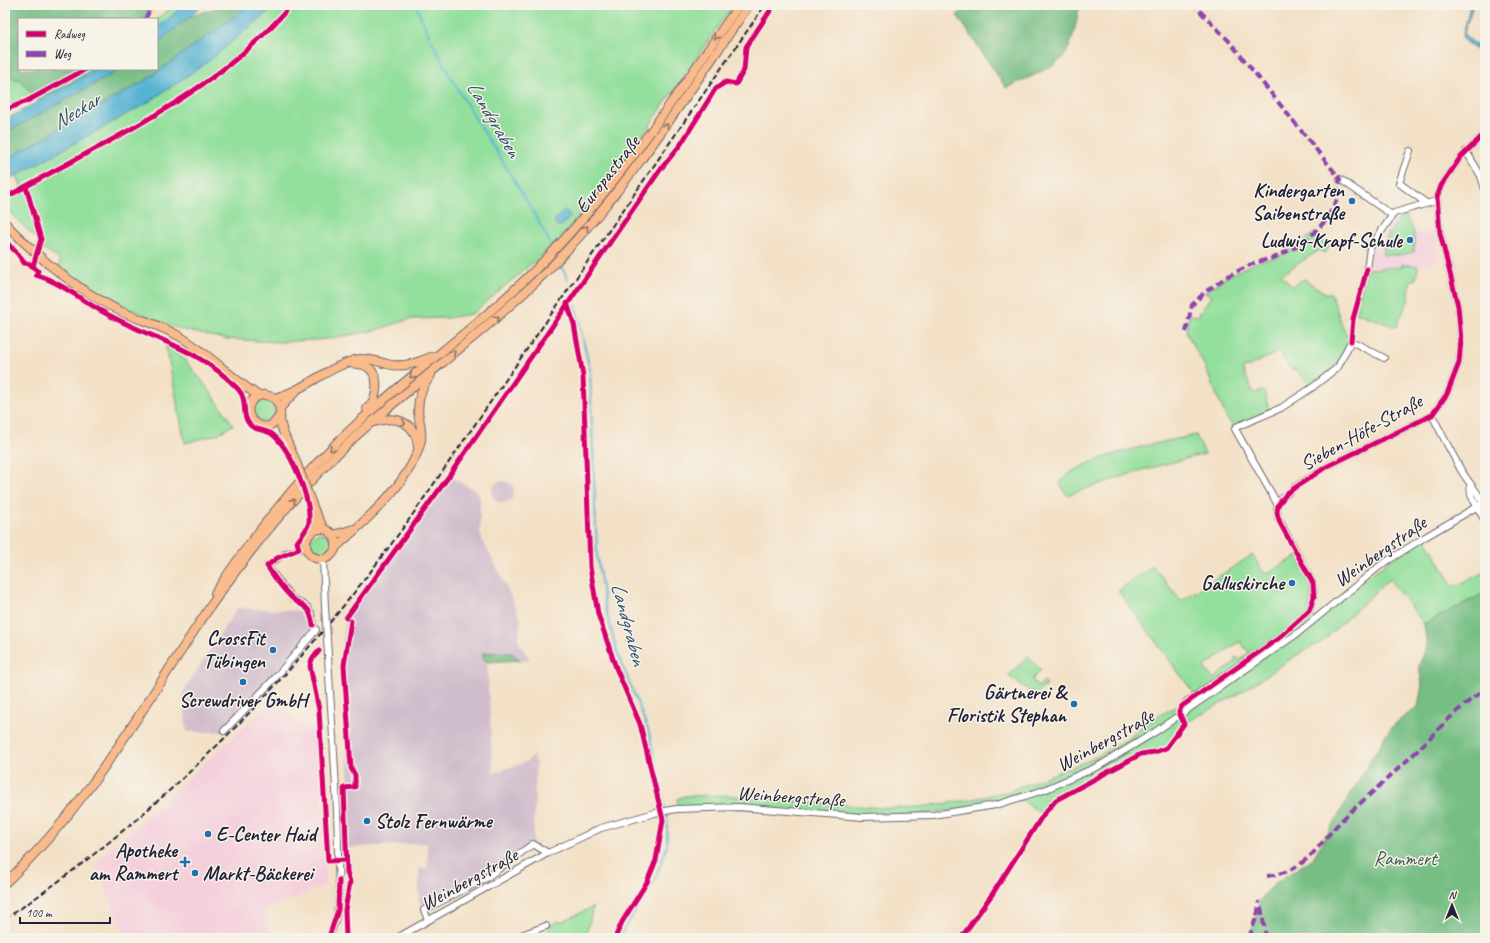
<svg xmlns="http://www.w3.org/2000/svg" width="1490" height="943" font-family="Caveat,sans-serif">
<rect width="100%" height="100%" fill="#f7f3e8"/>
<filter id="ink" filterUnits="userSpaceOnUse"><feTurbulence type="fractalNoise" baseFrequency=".025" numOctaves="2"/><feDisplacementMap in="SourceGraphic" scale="8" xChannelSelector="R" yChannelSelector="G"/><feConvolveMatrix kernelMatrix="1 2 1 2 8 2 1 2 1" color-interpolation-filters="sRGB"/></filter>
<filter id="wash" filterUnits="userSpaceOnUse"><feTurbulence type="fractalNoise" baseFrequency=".012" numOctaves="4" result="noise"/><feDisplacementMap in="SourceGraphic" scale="16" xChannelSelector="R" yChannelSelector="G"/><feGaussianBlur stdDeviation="0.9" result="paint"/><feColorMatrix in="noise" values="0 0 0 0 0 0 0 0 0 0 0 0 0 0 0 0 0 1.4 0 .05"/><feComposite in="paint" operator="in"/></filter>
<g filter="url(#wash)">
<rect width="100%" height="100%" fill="#f3e1c7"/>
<g fill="#f4cfdc">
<path d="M1404 211 1415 233 1435 231 1440 262 1418 266 1402 264V267L1369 269 1372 248 1380 249 1385 241 1386 230 1397 214Z"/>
<path d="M272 702 318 733 326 885 265 910 270 938H125L95 863Z"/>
</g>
<g fill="#d0bdcc">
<path d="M449 476 478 492 480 500V532L483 542 501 575 521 620 518 641 530 660 487 662 493 773 526 762 533 756 536 763 533 844 486 878 424 910 419 901V869L428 868 427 843 346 848 344 788 349 789 341 655 346 618Z"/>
<circle cx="503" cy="492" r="11"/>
<path d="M237 608 300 611 310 625 308 636 222 732H187L183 692Z"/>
</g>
<g fill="#93df9c" stroke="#5a806c" fill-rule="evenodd">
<path d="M174 5H185L157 28V19Z"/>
<path d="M276 5H733L629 155 573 223 556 243 472 314 447 318 410 319 376 330 329 339 280 342 225 339 179 329 118 305 74 280 59 267 60 260 46 250H42L38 247V240L5 208V201L23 191 17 175 147 103 209 61Z"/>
<path d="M5 53 19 69 33 95 5 107Z"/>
<path d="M1402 215H1405L1414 232V252L1400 255H1383C1382 240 1394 227 1402 215Z"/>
<path d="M1314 233 1330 247 1324 253 1319 250 1281 275 1292 286 1304 279 1325 293H1331L1343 328 1351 341 1345 356 1313 387 1296 370 1290 369 1279 352 1242 369 1254 393 1264 391 1270 413 1235 429 1226 417 1205 367 1186 332 1189 315 1198 316 1211 296 1205 292 1228 276 1254 263 1276 257 1296 247Z"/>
<path d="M1402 264 1418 266 1416 279 1410 281 1409 299 1396 327 1355 312 1367 269 1402 267Z"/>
<path d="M165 341C192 364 213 395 233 425L216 435 185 443Z"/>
<circle cx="264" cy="410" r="11"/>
<path d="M1196 435 1205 454 1139 471 1067 495 1060 484C1072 458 1168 441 1196 435Z"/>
<circle cx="321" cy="544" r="11"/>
<path d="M1425 537 1453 587 1485 572V593L1424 624 1389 579 1322 642 1303 651 1238 694 1184 724 1166 748 1155 752 1141 754 1073 791 1056 800 1043 815 1019 798 996 805 897 817 769 808 678 809 677 799 684 796 723 795 883 808 920 807 969 800 1009 791 1090 760 1128 739 1148 721 1196 696 1118 591 1153 566 1181 601 1252 555 1265 574 1298 556 1313 583 1309 611 1316 618 1359 582ZM1240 641 1249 653 1240 660 1237 657 1234 659 1236 662 1213 679 1204 667Z"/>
<path d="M1028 657 1041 670 1032 679 1038 687 1044 681 1047 684 1036 695 1008 676Z"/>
<path d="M593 907 586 936 581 938H547L549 926 559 921 561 922Z"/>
</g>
<g fill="#76be84" stroke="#4c7060">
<path d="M5 5H154L146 19H19V69H96L39 101 20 80 5 77Z"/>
<path d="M225 5H246L235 16 146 80 5 160V133L121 69H157V43L189 17Z"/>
<path d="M968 5H1080C1076 21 1074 41 1065 55 1056 68 1021 80 1006 88L957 15Z"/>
<path d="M1485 593V938H1249L1258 912 1259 901 1274 884 1313 858 1387 733 1398 721 1418 707 1422 685 1419 665 1427 647 1424 624Z"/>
<path d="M505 652 513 654 520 660 487 662 483 658V653Z"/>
</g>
<g fill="#54b3d3" stroke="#3b6a87">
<path d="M185 5H204L157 43V28Z"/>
<path d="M246 5H276L209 61 147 103 5 182V160L146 80 235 16Z"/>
<path d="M1470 5H1473L1464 34 1485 54V58L1462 38Z"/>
<path d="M96 69H121L5 133V120Z"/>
<path d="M565 210 571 216 562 226H557L554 220Z"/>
</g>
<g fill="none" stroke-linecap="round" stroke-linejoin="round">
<g stroke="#54b3d3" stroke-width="2">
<path d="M416 5C449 91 510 163 551 245"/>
<path d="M561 265 568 280"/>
<path d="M575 304 590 370 597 556 605 607 617 652 648 729 667 820V846L654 882 624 929 620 938"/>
</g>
</g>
</g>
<g filter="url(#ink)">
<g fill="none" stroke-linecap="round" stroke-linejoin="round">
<g stroke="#6b656c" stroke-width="8">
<g id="minor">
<path d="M1410 151 1399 183 1426 203"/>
<path d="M1466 151 1481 176 1485 189"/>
<path d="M1340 179 1392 215"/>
<path d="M1367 269 1370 248 1394 213 1436 201"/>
<path d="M1432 415C1441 433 1451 452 1461 470 1468 482 1477 491 1483 503"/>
<path d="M1470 484 1471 495 1485 521"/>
<path d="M1278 505 1235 429 1236 427 1281 408 1313 387 1338 367 1351 341 1384 358"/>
<path d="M323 559 325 607"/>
<path d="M328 655C331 721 338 788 338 855 338 882 343 913 328 938"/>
<path d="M1186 702 1279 638 1309 611 1314 597 1313 583 1278 518 1277 508 1279 501 1295 487 1326 467 1432 415 1447 394 1459 363 1461 340 1458 306 1440 233 1437 197 1441 186 1460 158 1485 133"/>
<path d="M224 731 275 678 316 630 313 625 311 613 307 607 292 598 267 566 286 553 306 547"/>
<path d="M428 920 424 910 486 878 533 844 548 853"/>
<path d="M397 938 548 853 601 828 655 813 676 809 738 807 863 817 933 815 996 805 1044 790 1099 766 1155 732 1298 633 1381 565 1425 537 1485 502"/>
<path d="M513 938 546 926"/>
</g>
</g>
<g stroke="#6b656c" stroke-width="10">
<g id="major">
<path d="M5 223C38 258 76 289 120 311 140 320 160 325 179 336 208 353 231 378 259 396"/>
<path d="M351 363C355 364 360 364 364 365 382 373 378 398 367 409"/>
<path d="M274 398C305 391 329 365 360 359 369 358 379 362 387 364 402 368 417 363 431 357"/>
<path d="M280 408 296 391"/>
<path d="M279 416C266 442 235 413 255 398 259 395 264 394 269 396 273 397 276 400 278 404 282 410 279 418 281 425 284 437 290 448 295 459"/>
<path d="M374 422C395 415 415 421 418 446"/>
<path d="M314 510 324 529"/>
<circle cx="321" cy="544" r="15"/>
<path d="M314 531V510"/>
<path d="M333 535 354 529"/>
<path d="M336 547C365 521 413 480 421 440 422 432 421 426 419 418 416 402 421 388 431 375"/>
<path d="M215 593C257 530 305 470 361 420 418 368 481 324 536 269 615 190 675 97 739 5"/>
<path d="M5 883C84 810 137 717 196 628 222 588 252 548 283 512 311 480 341 448 373 421 430 371 491 326 545 273 625 193 685 97 749 5"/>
</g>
</g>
<use href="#minor" stroke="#fff" stroke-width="6"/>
<use href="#major" stroke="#fabb8c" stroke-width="8"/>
<path stroke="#22223b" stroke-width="2" stroke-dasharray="6 3" stroke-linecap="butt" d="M5 919C166 811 301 672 413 514L765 5"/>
<g stroke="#6b656c" stroke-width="8" stroke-linecap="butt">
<path id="minor-bridge" d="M325 607 328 655"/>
</g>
<g stroke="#6b656c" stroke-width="10" stroke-linecap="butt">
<path id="major-bridge" d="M295 459 314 510"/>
</g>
<use href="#minor-bridge" stroke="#fff" stroke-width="6"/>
<use href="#major-bridge" stroke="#fabb8c" stroke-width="8"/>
<g stroke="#8e44ad" stroke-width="4" stroke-dasharray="8 4" stroke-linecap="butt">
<path d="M145 19 153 5"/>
<path d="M1186 332 1192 305 1205 292 1228 276 1254 263 1276 257 1296 247 1314 233 1326 220 1336 202 1340 179 1229 41 1194 5"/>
<path d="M1267 876C1309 871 1318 843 1345 817 1369 795 1393 774 1417 751 1438 730 1459 706 1485 690"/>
<path d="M1261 907 1266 938"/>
<path d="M1249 938 1258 912 1259 901"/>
</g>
<g stroke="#f7f3e8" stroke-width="8">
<g id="cycleway">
<path d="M5 110 27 101 86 69"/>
<path d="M26 187 41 239 33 266"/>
<path d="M5 198C104 141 216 95 291 5"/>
<path d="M5 241 18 254 24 263 30 264 38 271 36 275C61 282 82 301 105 313 151 339 200 348 238 389 249 401 240 414 250 425 256 431 265 429 272 434 290 448 311 498 309 521 309 527 301 537 297 542L299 549 277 558 267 566C274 577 282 588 291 597 304 610 308 600 313 625"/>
<path d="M567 303 574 324 583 376 590 567 598 614 616 668 640 724 663 820 656 860 647 882 622 922 615 938"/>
<path d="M1351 341 1353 319 1367 269"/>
<path d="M346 618 449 476 660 170 681 144 716 88 726 82 736 84 744 70 746 47 774 5"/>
<path d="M319 651 312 659 310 666 319 710 328 861 346 860"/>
<path d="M329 937 338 910 339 880"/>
<path d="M346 938 345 910 350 882 347 872 344 788 355 787V775L351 768 344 665 351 621"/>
<path d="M961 938 993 893 1043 815 1056 800 1141 754 1155 752 1166 748 1184 724 1179 712 1182 706 1279 638 1309 611 1314 597 1313 583 1280 523 1277 513 1278 505 1287 493 1326 467 1432 415 1447 394 1459 363 1461 340 1458 306 1440 233 1437 197 1441 186 1460 158 1485 133"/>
</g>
</g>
<use href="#cycleway" stroke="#d6006c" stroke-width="5"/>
</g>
<defs><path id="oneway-chevron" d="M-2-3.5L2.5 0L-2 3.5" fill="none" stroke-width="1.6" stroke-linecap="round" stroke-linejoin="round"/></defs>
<g stroke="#8e6e64">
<use href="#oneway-chevron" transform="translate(716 37) rotate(125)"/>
<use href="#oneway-chevron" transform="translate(666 126) rotate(-55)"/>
<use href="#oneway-chevron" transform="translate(586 228) rotate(-49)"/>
<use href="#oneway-chevron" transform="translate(497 318) rotate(-41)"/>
<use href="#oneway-chevron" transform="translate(453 353) rotate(-39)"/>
<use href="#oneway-chevron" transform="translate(412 376) rotate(141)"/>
<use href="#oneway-chevron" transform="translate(403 423) rotate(25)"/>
<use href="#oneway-chevron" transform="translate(332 449) rotate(135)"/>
<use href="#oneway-chevron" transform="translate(293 501) rotate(-47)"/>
</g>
</g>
<g fill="#1f6fb2" stroke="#f7f3e8" stroke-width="1.5">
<circle cx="1352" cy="201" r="4"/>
<circle cx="1410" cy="240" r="4"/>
<circle cx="1292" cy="583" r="4"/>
<circle cx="273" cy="650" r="4"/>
<circle cx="243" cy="682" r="4"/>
<circle cx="1074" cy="704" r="4"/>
<circle cx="367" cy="821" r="4"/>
<circle cx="208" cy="834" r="4"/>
<path d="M183 856h4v4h4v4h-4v4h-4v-4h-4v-4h4z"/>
<circle cx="195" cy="873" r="4"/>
</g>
<g text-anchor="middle" stroke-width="3" stroke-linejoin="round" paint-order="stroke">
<g font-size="20" fill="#22223b" stroke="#f7f3e8">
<text transform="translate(607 174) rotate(-52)" y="7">Europastraße</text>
<text transform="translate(1361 432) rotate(-29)" y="7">Sieben-Höfe-Straße</text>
<text transform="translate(1380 551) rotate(-35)" y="7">Weinbergstraße</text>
<text transform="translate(1105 740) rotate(-29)" y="7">Weinbergstraße</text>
<text transform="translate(791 796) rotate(4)" y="7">Weinbergstraße</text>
<text transform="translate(469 879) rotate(-29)" y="7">Weinbergstraße</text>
</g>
<g font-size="20" font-weight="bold" fill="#22223b" stroke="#f7f3e8" text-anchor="end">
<text x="1344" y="197">Kindergarten<tspan x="1344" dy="23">Saibenstraße</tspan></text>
<text x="1402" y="247">Ludwig-Krapf-Schule</text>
<text x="1284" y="590">Galluskirche</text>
<text x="265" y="645">CrossFit<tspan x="265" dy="23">Tübingen</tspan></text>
<text x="1066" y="699">Gärtnerei &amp;<tspan x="1066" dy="23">Floristik Stephan</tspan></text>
<text x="243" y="707" text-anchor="middle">Screwdriver GmbH</text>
<text x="375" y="828" text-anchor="start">Stolz Fernwärme</text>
<text x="216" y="841" text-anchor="start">E-Center Haid</text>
<text x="177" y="857">Apotheke<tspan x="177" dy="23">am Rammert</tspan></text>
<text x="203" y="880" text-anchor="start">Markt-Bäckerei</text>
</g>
<g font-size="20" fill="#445b58" stroke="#f7f3e8">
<text x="1405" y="865">Rammert</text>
</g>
<g font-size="21" font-style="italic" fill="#345570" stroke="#f7f3e8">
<text transform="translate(76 111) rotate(-31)" y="7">Neckar</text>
<text transform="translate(494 119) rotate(59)" y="7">Landgraben</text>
<text transform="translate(629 624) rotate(75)" y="7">Landgraben</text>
</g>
</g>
<rect width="1490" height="943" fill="none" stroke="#f7f3e8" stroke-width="20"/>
<rect x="18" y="18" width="140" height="52" fill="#f7f3e8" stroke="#a29fa3"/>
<rect x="26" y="31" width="20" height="6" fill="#d6006c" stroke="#a29fa3"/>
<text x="54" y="38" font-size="12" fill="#22223b">Radweg</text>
<rect x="26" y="51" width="20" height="6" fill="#8e44ad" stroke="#a29fa3"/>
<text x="54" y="58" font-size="12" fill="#22223b">Weg</text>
<g transform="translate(1452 905)" stroke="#f7f3e8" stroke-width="3" paint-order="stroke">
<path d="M0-3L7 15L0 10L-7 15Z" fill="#22223b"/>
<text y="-6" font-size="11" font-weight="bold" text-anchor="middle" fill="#22223b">N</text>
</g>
<path d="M20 917v6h90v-6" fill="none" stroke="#22223b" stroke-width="2"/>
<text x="26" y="917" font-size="12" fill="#22223b" stroke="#f7f3e8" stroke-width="3" paint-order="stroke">100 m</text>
</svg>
